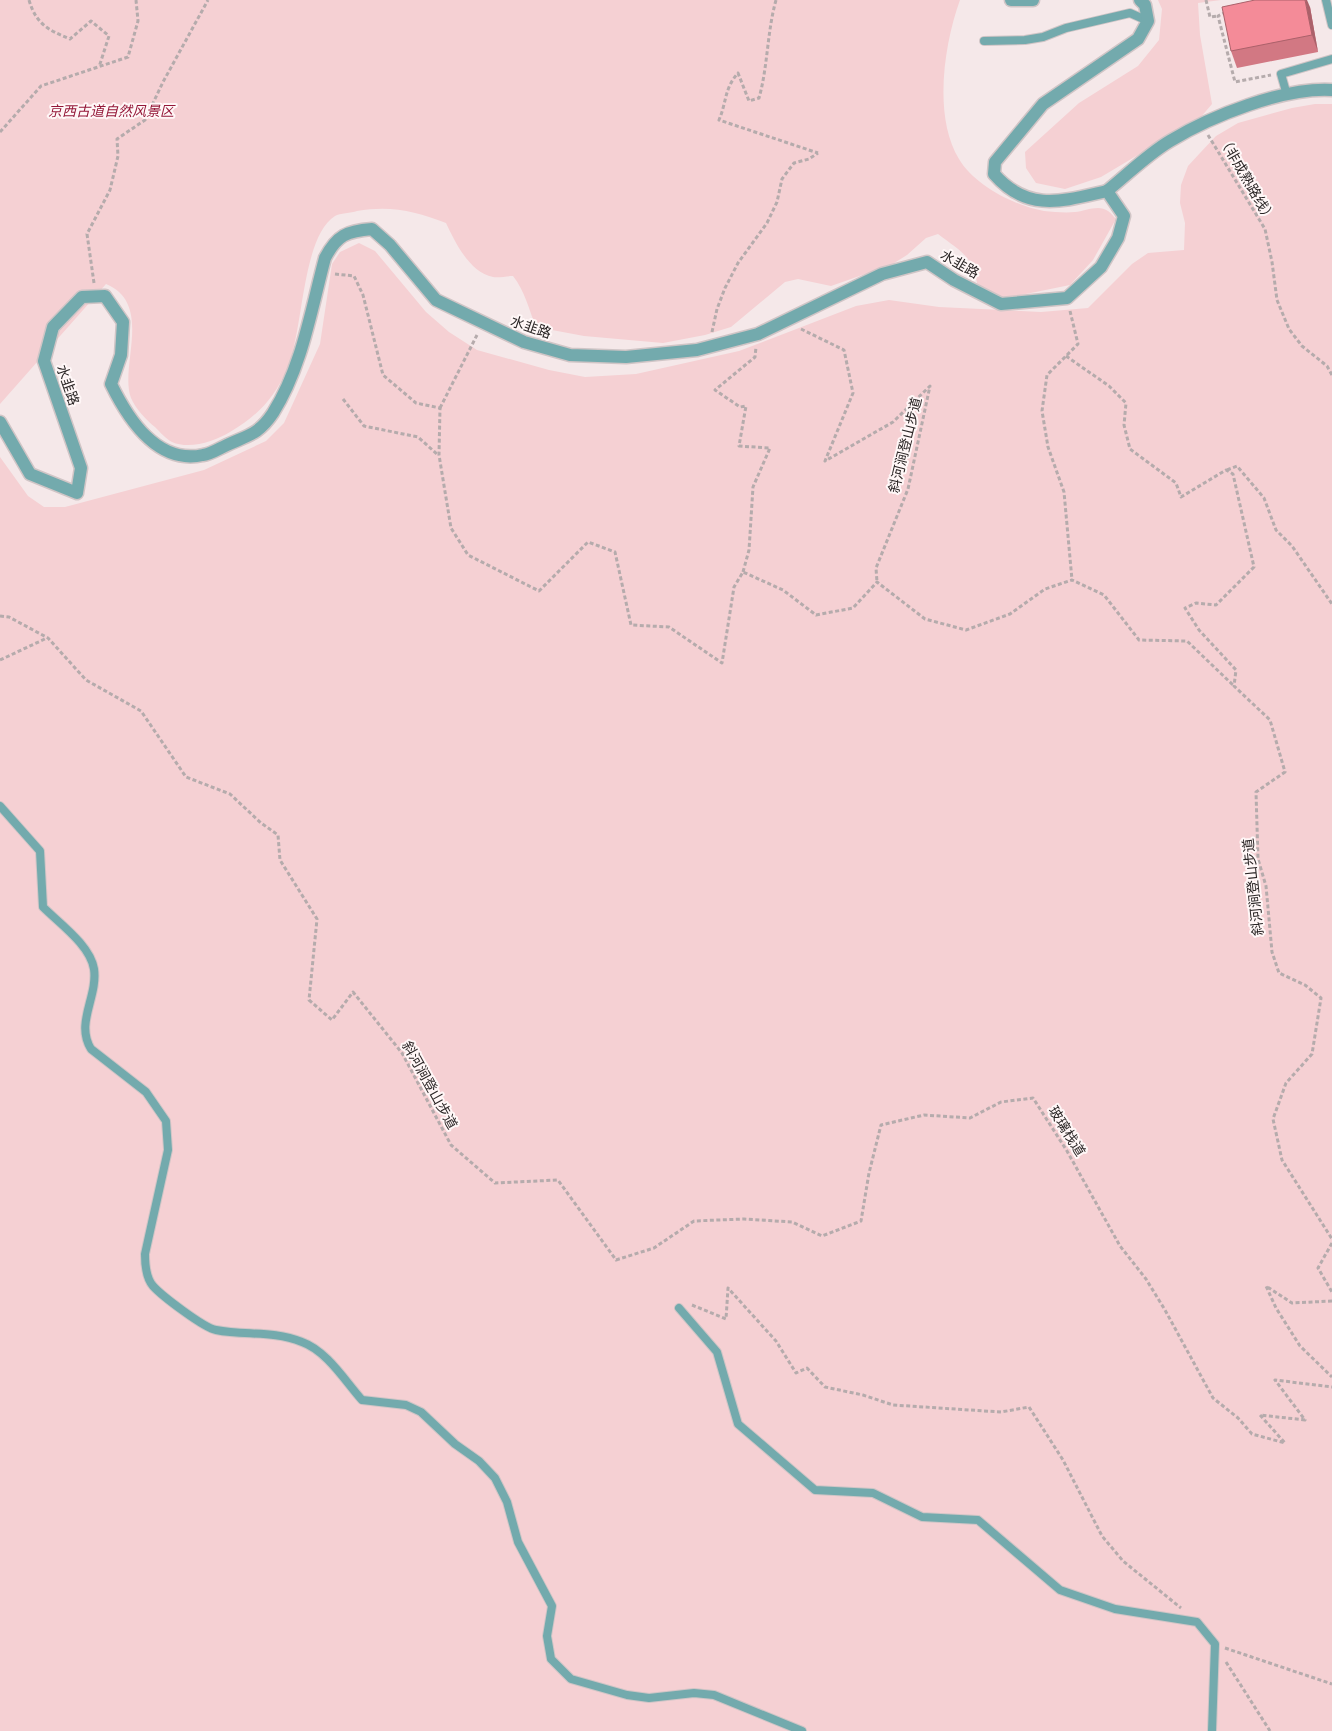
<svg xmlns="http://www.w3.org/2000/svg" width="1332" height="1731" font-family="'Roboto Serif','Noto Sans SC',serif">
<rect width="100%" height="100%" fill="#f5e8e9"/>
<g fill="#f5d0d3">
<path d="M0 0H960C944 44 933 117 959 159 974 185 1015 206 1044 211 1054 212 1066 213 1075 212 1085 211 1099 204 1108 211 1111 213 1114 217 1116 219L1093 260 1070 285 992 301 979 294C974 257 966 255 938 234L926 238 907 255 891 265 831 286 798 279 785 282 731 327 705 335 663 343 584 336 536 327C529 310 525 291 513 276 507 276 499 278 493 277 470 273 455 242 446 223 416 211 390 205 357 211 351 213 340 213 335 216 301 238 304 331 287 369 274 399 257 416 230 432 215 441 190 450 172 442 166 439 160 432 155 427 147 421 135 408 131 398 119 366 154 304 106 284L0 404Z"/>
<path d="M1158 0H1221L1198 3 1200 35 1212 104 1200 118 1101 177 1065 189 1036 183 1026 168 1025 152 1079 103 1138 66 1159 40 1162 9Z"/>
<path d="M1315 104H1332V1731H0V457L28 496 44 507H65L204 470 266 441 284 423 320 344 332 264 340 252 359 243 375 251 426 312 449 332 477 350 549 370 585 377 636 374 739 351 856 306 889 300 939 307 1041 312 1088 308 1132 264 1148 253 1184 250 1185 223 1180 203 1181 185 1188 166 1200 153 1216 136 1238 123 1292 108Z"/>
</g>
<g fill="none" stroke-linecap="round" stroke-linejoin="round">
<g stroke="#d0c5c6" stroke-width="10">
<g id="service">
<path d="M1326 0 1332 25"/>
<path d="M984 41 1025 40 1043 37 1066 28 1130 13 1148 21"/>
<path d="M1287 95 1281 74 1332 59"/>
<path d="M0 806 40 851 43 907C60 924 90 945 94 969 98 997 75 1023 91 1049L146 1092 166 1121 168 1150 145 1254C145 1265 146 1278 153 1286 162 1296 204 1328 216 1330 245 1336 272 1330 302 1342 327 1351 345 1381 362 1400L406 1405 421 1412 455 1444 479 1461 495 1478 507 1502 518 1542 552 1606 547 1636 551 1659 571 1679 627 1695 649 1698 694 1693 714 1695 802 1731"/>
<path d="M679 1308 717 1352 738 1424 815 1490 873 1493 922 1517 978 1520 1060 1590 1115 1609 1197 1622 1215 1644 1212 1731"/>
</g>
</g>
<g stroke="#d0c5c6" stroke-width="15">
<path id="minor" d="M1107 191C1128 174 1148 154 1170 141 1211 116 1284 87 1332 90"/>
</g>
<g stroke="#d0c5c6" stroke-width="15">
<g id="tertiary">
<path d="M1011 0H1033"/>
<path d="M0 422 30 474 77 493 81 468 44 361 53 327 82 297 105 296 123 322 121 355 111 384C128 419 157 465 203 455 211 454 220 448 227 445 249 435 259 434 273 413 302 367 311 310 325 258 337 235 347 231 372 229L390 245 436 300 524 342 570 355 626 357 697 350 758 334 882 274 927 262 954 280 1001 304 1067 298 1101 267 1118 238 1124 216 1107 191C1063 201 1028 213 994 174L995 162 1043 104 1138 39 1148 21 1145 5 1140 0"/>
</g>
</g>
<g stroke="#b5abac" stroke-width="3" stroke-dasharray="4 2.5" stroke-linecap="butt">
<path d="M29 0C36 24 48 30 70 39L91 21 109 36 99 67"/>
<path d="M776 0C767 32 768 66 759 98L749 101 738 73C724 89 727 101 719 120L818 153"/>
<path d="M1206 0 1210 17 1218 16"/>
<path d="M1226 12 1218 16 1235 82 1271 75"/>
<path d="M0 132 41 86 128 57 138 21 136 0"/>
<path d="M1208 135 1265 229 1272 262 1277 300 1289 329 1302 346 1327 366 1332 375"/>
<path d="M335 274 354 276 363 295 383 375 416 403 440 408 439 455 451 528 468 555 539 591 588 542 615 552 631 625 669 627 722 663 734 587 743 572 783 590 816 615 853 608 877 582 925 619 966 630 1010 614 1045 589 1072 580 1104 595 1139 640 1187 641 1234 686"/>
<path d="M94 283 87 234 110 190 118 156 117 139 145 120 163 82 208 0"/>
<path d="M1070 311 1078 344 1047 375 1042 411 1048 447 1064 492 1072 580"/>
<path d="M801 329 844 350 853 393 825 461 893 422 930 386 908 489 876 568 877 582"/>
<path d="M712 332 717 309 725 288 738 263 767 223 777 202 782 179 794 163 809 159 818 153"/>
<path d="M1066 356 1109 386 1126 403 1124 425 1130 449 1176 483 1181 497 1226 470 1233 474 1254 567 1216 605 1196 603 1185 608 1199 630 1236 670 1234 686 1270 720 1285 772 1256 792 1258 859 1266 886 1272 952 1279 973 1305 985 1321 998 1312 1054 1286 1083 1273 1119 1282 1160 1332 1239"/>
<path d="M343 399 364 426 418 437 438 455"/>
<path d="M440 408 477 335"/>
<path d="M1227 470 1237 466 1264 498 1276 530 1292 546 1332 604"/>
<path d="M743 572 749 550 753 487 770 448 739 446 746 406 740 407 715 390 755 357 756 347"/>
<path d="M0 616 9 617 48 638 86 680 141 711 186 777 230 794 261 823 278 835 280 860 317 919 309 1000 332 1020 353 992 402 1053 451 1145 495 1183 558 1180 616 1260 654 1248 694 1221 744 1219 792 1222 822 1236 861 1221 869 1173 881 1125 924 1115 970 1118 1001 1102 1033 1098 1067 1151 1120 1246 1146 1279 1165 1310 1213 1398 1238 1418 1252 1434 1285 1443 1260 1415 1305 1420 1275 1380 1332 1387"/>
<path d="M0 660 47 638"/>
<path d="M1332 1243 1318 1268 1332 1292"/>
<path d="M1332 1301 1292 1303 1266 1286 1276 1308 1300 1346 1332 1377"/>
<path d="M692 1305 726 1319 728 1288 776 1341 796 1373 807 1368 825 1387 863 1395 893 1405 1001 1412 1029 1407 1063 1460 1102 1536 1123 1561 1181 1608"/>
<path d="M1225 1648 1332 1684"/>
<path d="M1226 1662 1270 1731"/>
</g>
<use href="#service" stroke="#73aaad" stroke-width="8"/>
<use href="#minor" stroke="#73aaad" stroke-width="12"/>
<use href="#tertiary" stroke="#73aaad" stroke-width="12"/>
</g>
<path fill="#d27883" d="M1310 7 1318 52 1237 68 1231 51Z"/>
<path fill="#ab616a" d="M1305 0H1307L1310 7 1318 52 1312 35Z"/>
<path fill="#f48b98" stroke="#ab616a" d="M1255 0H1305L1312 35 1231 51 1222 7Z"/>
<g text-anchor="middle" stroke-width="4" stroke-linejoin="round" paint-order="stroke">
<g font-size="14" font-style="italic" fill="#941738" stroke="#fff7f7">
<text x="111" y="116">京西古道自然风景区</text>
</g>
<g font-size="14" fill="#2a2525" stroke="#fff7f7">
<text transform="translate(1247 179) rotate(60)" y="5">（非成熟路线）</text>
<text transform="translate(960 264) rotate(30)" y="5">水韭路</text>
<text transform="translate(531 327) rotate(19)" y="5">水韭路</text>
<text transform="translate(68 385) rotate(71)" y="5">水韭路</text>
<text transform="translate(905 445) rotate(-76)" y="5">斜河涧登山步道</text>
<text transform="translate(1253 887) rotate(-96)" y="5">斜河涧登山步道</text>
<text transform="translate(430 1085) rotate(61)" y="5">斜河涧登山步道</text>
<text transform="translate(1067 1131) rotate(58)" y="5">玻璃栈道</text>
</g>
</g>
</svg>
